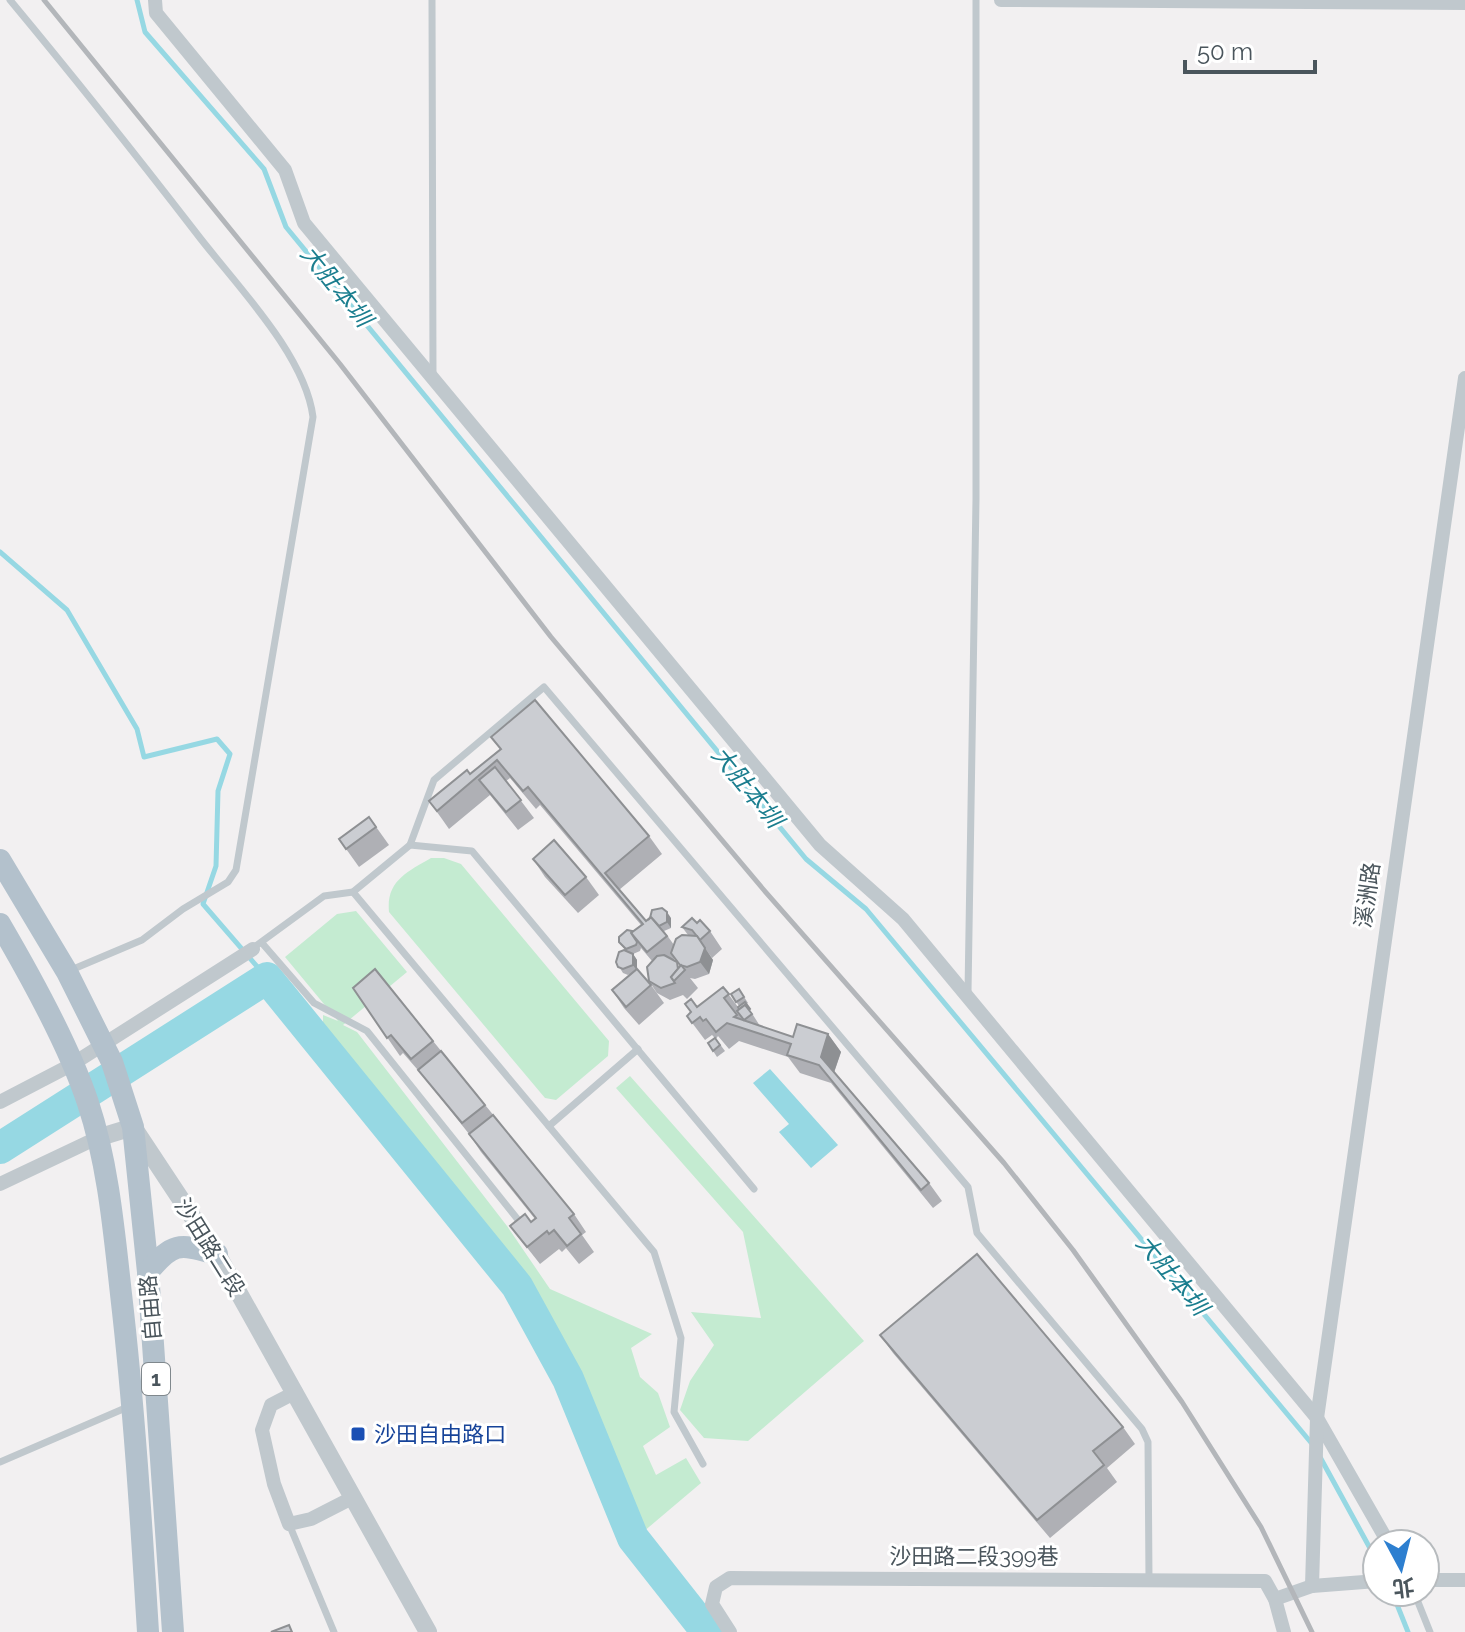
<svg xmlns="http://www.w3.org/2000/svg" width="1465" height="1632" font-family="Raleway,'Noto Sans TC',sans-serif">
<rect width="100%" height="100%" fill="#f2f0f1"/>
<g fill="#c4ebd1">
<path d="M431 858H444L461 864 609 1041 608 1056 556 1100 545 1098 389 912C386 881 407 872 431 858Z"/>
<path d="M356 911 407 972 343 1025 357 1032 507 1226 550 1289 652 1334 631 1348 640 1377 658 1393 670 1427 643 1446 656 1475 686 1458 701 1483 636 1538 584 1405 538 1317 323 1053V1015L338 1021 285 957 337 914Z"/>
<path d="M630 1076 864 1341 748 1441 704 1438 680 1410 690 1381 714 1345 691 1312 761 1318 743 1232 616 1088Z"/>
</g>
<path fill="#96d8e3" d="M770 1069 838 1145 811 1168 779 1132 789 1124 753 1083Z"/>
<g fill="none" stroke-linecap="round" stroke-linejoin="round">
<g stroke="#96d8e3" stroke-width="5">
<path d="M137 0 145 32 264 169 286 227 806 859 866 909 1313 1445"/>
<path d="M0 552 67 610 137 729 144 757 217 739 230 754 218 791 216 866 203 904 267 978"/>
<path d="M1320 1457 1377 1561"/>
<path d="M1392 1592 1408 1632"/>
</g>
<path stroke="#96d8e3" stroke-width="32" d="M0 1148 267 978 517 1286 568 1379 633 1538 707 1632"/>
<g stroke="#c0c8cd" stroke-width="7">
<path d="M10 0C74 77 136 155 197 234 235 284 305 354 313 417L236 870 228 882 183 909 142 940 71 970"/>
<path d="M432 0 433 375"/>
<path d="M410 845 434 780 544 687 968 1187 977 1233 1142 1429 1148 1442 1149 1579"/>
<path d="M353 892 654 1252 681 1338 674 1412 703 1464"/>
<path d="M262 943 314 1003 367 1031 523 1226"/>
<path d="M253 948 324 896 353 892 410 845 472 851 754 1189"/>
<path d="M968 992 976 499V0"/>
<path d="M549 1126 638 1049"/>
<path d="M0 1462 130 1406"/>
<path d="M289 1524 334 1632"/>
<path d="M1414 1592 1430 1632"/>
</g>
<g stroke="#c0c8cd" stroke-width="14">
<path d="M155 0 156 13 285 170 304 223 820 845 903 919 1317 1418 1389 1544"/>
<path d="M1001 0 1465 3"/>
<path d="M0 1102 71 1065 253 949"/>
<path d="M0 1184 97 1138"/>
<path d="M296 1392 271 1405 262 1430 274 1484 289 1524 311 1519 354 1497"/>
<path d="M1425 1580H1465"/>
<path d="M1312 1586 1317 1418 1465 378"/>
<path d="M1275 1599 1312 1586 1377 1581"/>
<path d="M730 1632 712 1604 716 1587 730 1578 1265 1581 1275 1599 1284 1632"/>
</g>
<path stroke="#c0c8cd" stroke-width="18" d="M97 1138 133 1127 217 1254 428 1632"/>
<g stroke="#b3c1cc" stroke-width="22">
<path d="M0 860 67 972 112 1062 133 1127 148 1272 173 1632"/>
<path d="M0 924C31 977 69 1045 88 1103 108 1163 114 1231 121 1294 134 1406 141 1519 148 1632"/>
<path d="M148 1272C174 1241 179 1244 217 1254"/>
</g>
<path stroke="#b3b6ba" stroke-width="5" d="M44 0 340 364 551 637 763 889 1004 1163 1073 1250 1182 1402 1261 1527 1312 1632"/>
</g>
<g fill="#afb0b5" fill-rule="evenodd">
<path d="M491 737 649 836 662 854 619 890 646 921 671 918V928L664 931 674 945 688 935 682 927 697 923 710 931 722 949 712 958 705 948 713 960 709 974 695 979 690 978 698 988 687 999 683 995 670 1000 657 993 649 981 652 961 641 948 640 951 633 954 637 960V969L651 985 664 1003 639 1025 624 1008 612 990 630 974 628 975 623 973 616 962 626 951 619 942 641 925 540 805 536 809 510 778 506 781 534 818 518 830 490 795 449 829 442 819 429 801 470 774 500 749ZM675 958 680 966V967L672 960Z"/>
<path d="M369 817 389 845 359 867 339 839Z"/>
<path d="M533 859 586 877 599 895 578 913 545 877Z"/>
<path d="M723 987 738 1007 739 1006 731 994 739 989 748 1003 746 1004 760 1026 793 1037 828 1034 841 1052 834 1073 929 1183 942 1201 933 1208 831 1083 800 1073 788 1057 739 1041 729 1049 718 1036 716 1039 725 1051 717 1057 708 1043 715 1038 712 1035 705 1040 687 1016Z"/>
<path d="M353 988 433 1041 574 1214 586 1232 582 1235 594 1252 579 1264 566 1248 562 1252 559 1249 540 1264 510 1226 531 1222 535 1219 481 1152 469 1134 424 1077 403 1053 400 1056Z"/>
<path d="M880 1335 1123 1427 1135 1444 1107 1468 1117 1482 1050 1538 893 1353Z"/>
</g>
<g fill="#8e9093">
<path d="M667 912 671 918V928L667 922Z"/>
<path d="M697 936 713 960 709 974 700 962Z"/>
<path d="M633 954 637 960V971L633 965Z"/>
<path d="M828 1034 841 1052 833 1075 821 1057Z"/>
</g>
<g fill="#cbcdd2" stroke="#8e9093" stroke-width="2">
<path d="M535 700 649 836 605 873 646 921 651 917 667 936 647 952 631 933 643 924 528 787 523 791 497 760 437 811 429 801 467 770 470 774 501 749 491 737Z"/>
<path d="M495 767 521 800 506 812 479 780Z"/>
<path d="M369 817 376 827 346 849 339 839Z"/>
<path d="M554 840 586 877 565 895 533 859Z"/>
<path d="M662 908 667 912V922L659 926 651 917 650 918 652 910Z"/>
<path d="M692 918 697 923 700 920 710 931 700 940 692 930 682 927Z"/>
<path d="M627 930 632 931 631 933 637 942 636 945 626 949 619 942V937Z"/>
<path d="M682 935 697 936 705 948 700 962 687 967 680 965 671 953 676 939Z"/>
<path d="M624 950 633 954V965L623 969 618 967 616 962 619 952Z"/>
<path d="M664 955 677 962 678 969 671 977 675 983 661 988 649 981 647 967 657 956Z"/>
<path d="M681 965 685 970 674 981 671 977Z"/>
<path d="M375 969 433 1041 411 1059 391 1035 387 1038 353 988Z"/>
<path d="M637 969 651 985 626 1007 612 990Z"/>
<path d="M723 987 729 994 724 998 737 1015 734 1017 793 1037 797 1024 828 1034 821 1057 929 1183 921 1190 819 1065 787 1055 791 1044 727 1023 716 1032 706 1019 703 1021 700 1017 692 1023 687 1016 691 1012 685 1004 691 999 697 1007Z"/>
<path d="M739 989 744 997 736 1002 731 994Z"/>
<path d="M745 1002 750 1009 749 1010 745 1005 739 1009 738 1007Z"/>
<path d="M745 1005 752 1014 744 1020 737 1011Z"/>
<path d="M715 1038 720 1045 713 1051 708 1043Z"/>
<path d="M441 1051 485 1105 462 1123 418 1070Z"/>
<path d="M493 1115 574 1214 569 1218 581 1234 567 1246 554 1230 549 1234 547 1231 527 1247 510 1226 525 1214 531 1222 536 1218 469 1134Z"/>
<path d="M977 1254 1123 1427 1093 1451 1104 1465 1037 1520 880 1335Z"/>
<path d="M289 1625 292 1632H271Z"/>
</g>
<rect fill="#1a4fb4" stroke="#fff" stroke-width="3" x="350" y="1426" width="16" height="16" rx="4"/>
<g text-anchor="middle" stroke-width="6" stroke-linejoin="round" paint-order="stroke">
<rect fill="#fff" stroke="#80888d" stroke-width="2" x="142" y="1363" width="28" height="32" rx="6"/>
<g font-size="20" font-weight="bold" fill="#4a555c">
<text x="156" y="1386">1</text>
</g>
<g font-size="22" fill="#4a555c" stroke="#fff">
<text transform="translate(1367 895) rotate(-82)" y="8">溪洲路</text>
<text transform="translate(210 1247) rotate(58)" y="8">沙田路二段</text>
<text transform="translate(150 1308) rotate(-95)" y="8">自由路</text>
<text x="974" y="1564">沙田路二段399巷</text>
</g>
<g font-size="22" fill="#164399" stroke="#fff" text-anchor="start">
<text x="374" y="1442">沙田自由路口</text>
</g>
<g font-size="24" font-style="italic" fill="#1b7e8f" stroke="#fff">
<text transform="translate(336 286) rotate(51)" y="8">大肚本圳</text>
<text transform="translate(747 787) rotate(51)" y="8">大肚本圳</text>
<text transform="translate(1172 1275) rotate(50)" y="8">大肚本圳</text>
</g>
</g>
<g transform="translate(1401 1568) rotate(173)"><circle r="38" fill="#ffffff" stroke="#b7bbbe" stroke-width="2"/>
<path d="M0-6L14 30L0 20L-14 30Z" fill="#2d7fd0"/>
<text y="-12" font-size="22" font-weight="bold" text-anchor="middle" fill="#4a555c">北</text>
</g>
<path d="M1185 60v12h130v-12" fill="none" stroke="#4a555c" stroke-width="4"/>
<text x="1197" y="60" font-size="24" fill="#4a555c" stroke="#ffffff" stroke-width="6" paint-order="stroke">50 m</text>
</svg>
